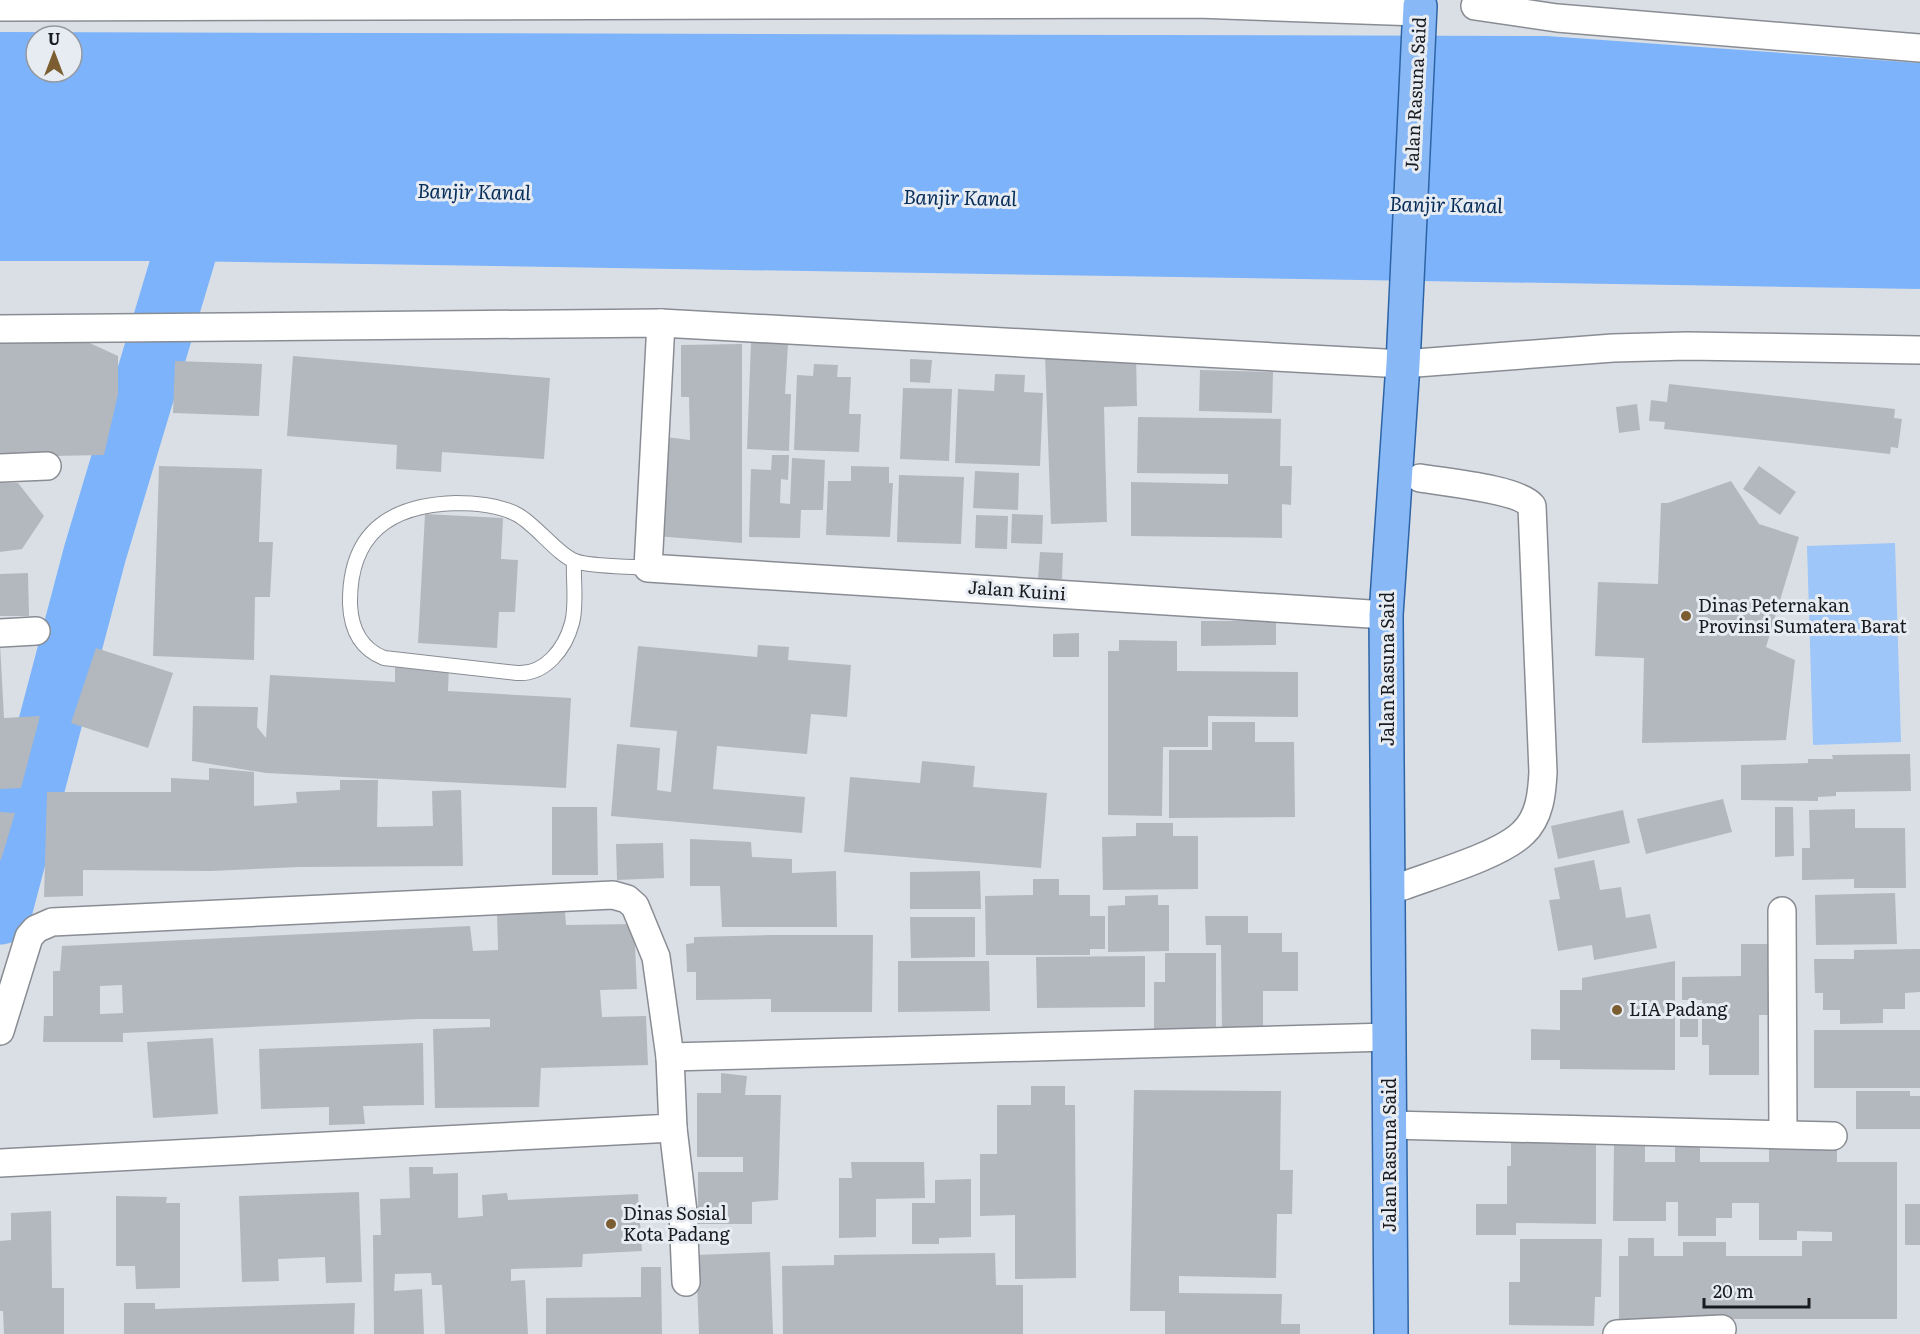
<svg xmlns="http://www.w3.org/2000/svg" width="1920" height="1334" font-family="Literata,serif">
<rect width="100%" height="100%" fill="#dadfe6"/>
<path fill="#9fc6f8" d="M1895 543 1901 742 1813 745 1807 546Z"/>
<path fill="#7cb3fa" fill-rule="evenodd" d="M0 32 1547 36 1920 63V289L181 261H0ZM36 36H72V72H36Z"/>
<g fill="none" stroke-linecap="round" stroke-linejoin="round">
<path stroke="#7cb3fa" stroke-width="63" d="M0 913 95 553 205 186"/>
</g>
<g fill="#b3b8be" fill-rule="evenodd">
<path d="M68 333 118 356V394L104 455 0 457V334Z"/>
<path d="M751 342 788 344 785 394H791L789 451 747 449Z"/>
<path d="M742 344V543L656 536 666 437 690 440 689 397H681V345Z"/>
<path d="M1136 352 1137 406 1104 407 1107 522 1051 524 1045 355Z"/>
<path d="M293 356 550 378 544 459 442 452 441 472 396 469 397 445 287 436Z"/>
<path d="M910 359 932 360 930 383 910 382Z"/>
<path d="M175 361 262 364 259 416 173 413Z"/>
<path d="M814 364 838 365 837 377H851L849 414H861L859 452 794 450 797 375 813 376Z"/>
<path d="M1200 370 1273 372 1272 413 1199 411Z"/>
<path d="M995 374 1025 375 1024 392 1043 393 1040 466 955 463 958 389 994 391Z"/>
<path d="M1669 384 1895 409 1894 418 1902 419 1898 448 1891 447 1890 454 1664 429 1665 422 1649 421 1651 400 1667 402Z"/>
<path d="M903 388 952 389 949 461 900 459Z"/>
<path d="M1637 404 1640 430 1619 433 1616 407Z"/>
<path d="M1138 417 1281 419 1280 466H1292L1291 505 1282 504V538L1131 536V482L1228 484V474L1137 473Z"/>
<path d="M772 455H789L788 480 781 479 780 503 790 504 792 458 825 460 823 510H801L800 538 749 537 751 469 771 470Z"/>
<path d="M159 466 262 469 259 542H273L270 597H255L254 660 153 656Z"/>
<path d="M851 466 889 467V483H893L890 537 826 535 828 481H851Z"/>
<path d="M1759 466 1796 492 1780 515 1743 489Z"/>
<path d="M975 471 1019 473 1018 510 973 508Z"/>
<path d="M899 475 964 477 961 544 897 542Z"/>
<path d="M1731 481 1759 524 1799 537 1766 647 1795 660 1786 740 1642 743 1644 658 1595 656 1598 582 1658 584 1661 503H1668Z"/>
<path d="M0 483H18L44 516 22 549 0 552Z"/>
<path d="M425 514 503 518 501 559 518 560 515 612H499L497 648 418 643Z"/>
<path d="M1012 514 1043 515 1042 544 1011 543Z"/>
<path d="M976 515 1008 516 1007 549 975 548Z"/>
<path d="M1040 552 1063 553 1062 579H1038Z"/>
<path d="M28 573 29 616H0V574Z"/>
<path d="M1201 621H1276V645L1201 646Z"/>
<path d="M1079 633V657H1053V634Z"/>
<path d="M1119 640 1177 641V671L1298 672V717L1208 716V747H1163L1162 816 1108 815V651H1119Z"/>
<path d="M0 643 4 718 40 716 21 788 0 789Z"/>
<path d="M758 645 789 647 788 660 851 665 847 717 811 714 807 754 717 746 713 789 805 797 802 833 611 816 617 744 660 748 657 790 671 792 677 731 630 727 638 646 757 657Z"/>
<path d="M96 648 173 673 148 748 71 723Z"/>
<path d="M395 664 449 667 448 691 571 698 566 788 266 773 192 761 193 706 258 707 257 727 266 738 270 675 395 682Z"/>
<path d="M1212 722H1255V742H1294L1295 817 1169 818V750H1212Z"/>
<path d="M1910 754 1911 791 1836 792V796L1818 797V801L1741 800V765L1808 763V759H1833L1832 755Z"/>
<path d="M922 761 975 766 973 787 1047 793 1041 868 844 852 850 777 920 783Z"/>
<path d="M209 768 254 772V806L297 803 296 792 340 790V780H378L377 827 433 826 432 791 461 790 463 866 299 867 211 871 83 870V896L44 897 47 792H171V778L209 780Z"/>
<path d="M1723 799 1732 832 1646 854 1637 819Z"/>
<path d="M552 807H597L598 875H552Z"/>
<path d="M1775 807H1793L1794 856 1775 857Z"/>
<path d="M1855 809V828H1905L1906 888H1854V879L1802 880V848H1810L1809 810Z"/>
<path d="M1623 810 1630 843 1558 859 1551 826Z"/>
<path d="M0 812 15 813 1 860H0Z"/>
<path d="M1136 823H1173V836H1198V889L1103 890 1102 837 1136 836Z"/>
<path d="M690 839 751 842 752 857 792 859V873L836 871 837 927H722L720 886H690Z"/>
<path d="M663 843 664 878 617 880 616 844Z"/>
<path d="M1594 860 1600 890 1621 887 1626 918 1650 914 1657 948 1594 960 1592 945 1558 951 1549 900 1560 899 1554 868Z"/>
<path d="M980 871 981 909H910V872Z"/>
<path d="M1033 879H1059V895H1090V916H1105V949H1090V955H986L985 896 1033 895Z"/>
<path d="M1895 893 1897 944 1816 945 1815 895Z"/>
<path d="M1158 895V905H1169V951L1108 952V906L1125 905V896Z"/>
<path d="M533 911 565 912 566 925 634 924 637 989 600 990 602 1017 646 1016 648 1065 541 1068 539 1107 435 1108 433 1029 490 1027V1019H417L123 1033V1042H43L44 1016H53V971H60L62 946 470 926 473 951 498 950 497 912ZM122 985 123 1013 100 1014V986Z"/>
<path d="M1205 916H1248V933H1282V952H1298V991H1263V1031H1222L1221 945H1206Z"/>
<path d="M910 917H975V957L911 958Z"/>
<path d="M771 935H873L872 1012H771V999L696 1000V972H687L686 944 694 943V937Z"/>
<path d="M1741 944H1779V1015H1759V1075H1709V1045H1702V1000H1682V977L1741 976Z"/>
<path d="M1920 949V992L1905 993V1009H1883V1023L1840 1024V1010H1823V993H1815L1814 959H1854V950Z"/>
<path d="M1165 953H1216V1034H1154V982H1165Z"/>
<path d="M1145 956V1007L1037 1008 1036 957Z"/>
<path d="M898 961H989L990 1011 898 1012Z"/>
<path d="M1675 961V1070L1560 1069V1060H1531V1029L1560 1030V990H1582V978Z"/>
<rect x="1680" y="1006" width="18" height="31"/>
<rect x="1814" y="1030" width="106" height="58"/>
<path d="M213 1038 218 1114 153 1118 147 1042Z"/>
<path d="M423 1043 424 1105 363 1106 365 1124 329 1125V1107L261 1109 259 1049Z"/>
<path d="M721 1073 747 1076 745 1095H781L778 1200 752 1202V1224H698V1172H743V1157H697V1093H721Z"/>
<path d="M1031 1086H1065V1105H1075L1076 1278 1015 1279V1215L980 1216V1154H997V1105H1031Z"/>
<path d="M1134 1090 1281 1091 1280 1170H1293L1292 1214H1277L1276 1278 1179 1276V1293L1282 1294 1281 1324H1300V1334H1165V1311H1130Z"/>
<path d="M1856 1091H1910V1096H1920V1129H1856Z"/>
<path d="M1511 1133H1596V1224L1516 1223V1235H1476V1204H1507V1166H1511Z"/>
<path d="M1675 1133H1700V1162H1769V1143H1837V1162H1897V1319H1619V1256H1628V1238H1654V1256H1683V1242H1726V1256H1802V1241H1832V1232L1797 1231V1240H1759V1203H1732V1218H1716V1236H1678V1202H1666V1221H1613L1614 1145H1645V1162H1675Z"/>
<path d="M851 1162H924L925 1198 876 1199V1237L839 1238V1178H852Z"/>
<path d="M409 1167H433V1174L458 1173V1218L483 1216 482 1195 507 1193 508 1200 638 1194 642 1251 583 1254 582 1267 511 1269V1281L525 1280 528 1334H445L442 1285H432L431 1273 395 1274 394 1291 422 1289 424 1334H374L373 1235H381L380 1199 410 1198Z"/>
<path d="M971 1179V1237L939 1238V1244H912V1203H935V1180Z"/>
<path d="M359 1192 362 1282 326 1283 325 1257 278 1259 279 1281 242 1282 239 1196Z"/>
<path d="M116 1196 167 1197 166 1203H180V1288L136 1289 135 1266H116Z"/>
<rect x="1905" y="1204" width="15" height="41"/>
<path d="M51 1211 52 1288H64V1334H4L3 1311H0V1241L11 1240V1213Z"/>
<path d="M1520 1239H1602L1601 1297H1595L1594 1326 1509 1325V1282H1520Z"/>
<path d="M770 1252 773 1334H699L696 1255Z"/>
<path d="M995 1253 996 1285H1023V1334H783L782 1266 834 1265V1255Z"/>
<path d="M641 1267H661L662 1334H546V1298L641 1297Z"/>
<path d="M124 1303H155V1309L355 1303 354 1334H124Z"/>
</g>
<g fill="none" stroke-linecap="round" stroke-linejoin="round">
<g stroke="#898d93" stroke-width="16">
<path id="lane" d="M574 561C573 580 577 605 572 623 565 649 545 675 517 673L384 658C361 649 351 629 350 604 349 534 389 505 456 503 477 503 500 505 518 515 536 525 559 556 575 561 591 567 629 566 648 568"/>
</g>
<g stroke="#898d93" stroke-width="30">
<g id="street">
<path d="M1475 6 1557 18 1920 48"/>
<path d="M0 7 1197 4 1418 12"/>
<path d="M661 323 648 568 1386 615"/>
<path d="M0 329 661 323 1403 364 1613 348 1687 346 1920 350"/>
<path d="M0 468 47 466"/>
<path d="M0 633 36 631"/>
<path d="M1403 886C1435 874 1501 855 1523 833 1540 817 1542 793 1543 772L1532 506C1519 489 1443 482 1420 478"/>
<path d="M1782 911 1783 1133"/>
<path d="M0 1031 29 937 36 929 52 922 613 895 627 899 635 906 656 957 670 1057 673 1128 0 1163"/>
<path d="M670 1057 1389 1037"/>
<path d="M1390 1125 1833 1136"/>
<path d="M673 1128 683 1212 686 1282"/>
<path d="M1617 1334 1722 1329"/>
</g>
</g>
<g stroke="#2e64a6" stroke-width="36">
<path id="primary" d="M1391 1334 1386 615 1403 364 1420 6"/>
</g>
<use href="#lane" stroke="#fff" stroke-width="14"/>
<use href="#street" stroke="#fff" stroke-width="27"/>
<use href="#primary" stroke="#88b9f6" stroke-width="33"/>
</g>
<g fill="#7b5d31" stroke="#e7ecf3" stroke-width="2">
<circle cx="1686" cy="616" r="6"/>
<circle cx="1617" cy="1010" r="6"/>
<circle cx="611" cy="1224" r="6"/>
</g>
<g text-anchor="middle" stroke-width="6" stroke-linejoin="round" paint-order="stroke">
<g font-size="18" fill="#1a1b1e" stroke="#e7ecf3">
<text transform="translate(1416 94) rotate(-87)" y="6">Jalan Rasuna Said</text>
<text transform="translate(1017 591) rotate(4)" y="6">Jalan Kuini</text>
<text transform="translate(1388 669) rotate(-90)" y="6">Jalan Rasuna Said</text>
<text transform="translate(1390 1155) rotate(-90)" y="6">Jalan Rasuna Said</text>
</g>
<g font-size="18" fill="#1a1b1e" stroke="#e7ecf3" text-anchor="start">
<text x="1698" y="612">Dinas Peternakan<tspan x="1698" dy="21">Provinsi Sumatera Barat</tspan></text>
<text x="1629" y="1016">LIA Padang</text>
<text x="623" y="1220">Dinas Sosial<tspan x="623" dy="21">Kota Padang</tspan></text>
</g>
<g font-size="20" font-style="italic" fill="#062c58" stroke="#e7ecf3">
<text transform="translate(474 192) rotate(1)" y="7">Banjir Kanal</text>
<text transform="translate(960 198) rotate(1)" y="7">Banjir Kanal</text>
<text transform="translate(1446 205) rotate(1)" y="7">Banjir Kanal</text>
</g>
</g>
<g transform="translate(54 54)"><circle r="28" fill="#e7ecf3" stroke="#95989e" stroke-width="1.5"/>
<path d="M0-4.5L10 22L0 15L-10 22Z" fill="#7b5d31"/>
<text y="-9" font-size="16" font-weight="bold" text-anchor="middle" fill="#1a1b1e">U</text>
</g>
<path d="M1704 1298v9h105v-9" fill="none" stroke="#1a1b1e" stroke-width="3"/>
<text x="1713" y="1298" font-size="18" fill="#1a1b1e" stroke="#e7ecf3" stroke-width="4.5" paint-order="stroke">20 m</text>
</svg>
